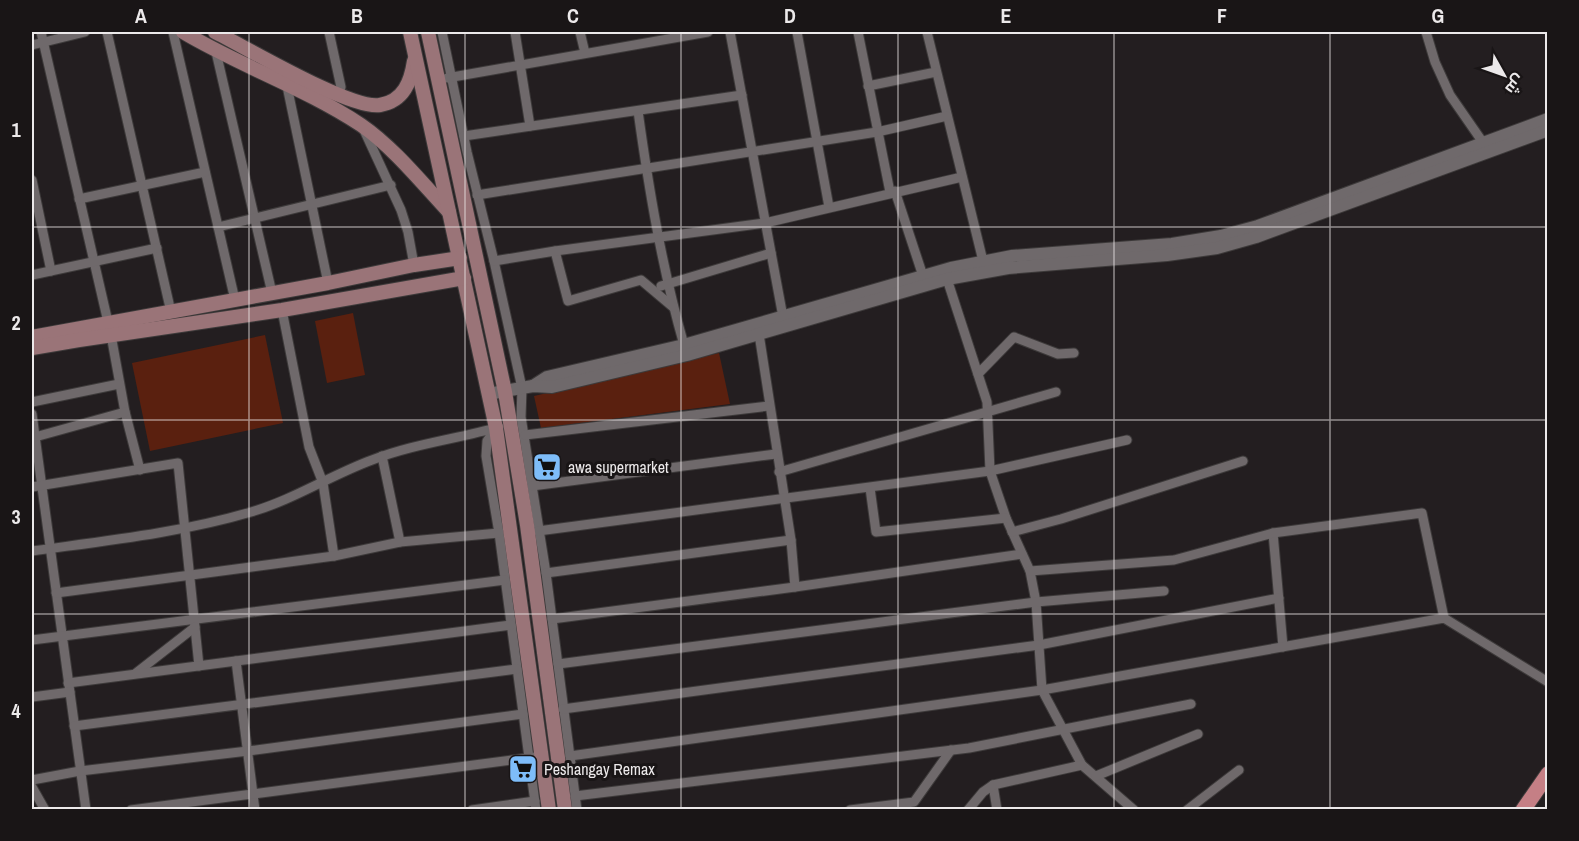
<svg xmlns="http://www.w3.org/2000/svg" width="1579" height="841" font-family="'Archivo Narrow',Cairo,sans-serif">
<rect width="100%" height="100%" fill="#231e20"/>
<g fill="#5a200f">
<path d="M353 313 365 375 327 383 315 321Z"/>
<path d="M265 335 283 423 150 451 132 363Z"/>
<path d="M719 353 730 404 541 428 534 396Z"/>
</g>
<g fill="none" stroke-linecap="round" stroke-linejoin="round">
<g stroke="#3d3a3a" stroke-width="11">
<g id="minor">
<path d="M41 32 111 335 125 412 140 470"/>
<path d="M107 32 171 312"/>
<path d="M173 32 235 300"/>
<path d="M329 32 341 87 338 95"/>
<path d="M442 32 467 152 494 261 522 388 521 417 546 573 577 810"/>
<path d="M515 32 530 126"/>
<path d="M580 32 585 53"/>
<path d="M730 32 783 317"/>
<path d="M797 32 829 207"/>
<path d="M858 32 890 192"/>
<path d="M927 32 983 261"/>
<path d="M1426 32 1435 62 1450 95 1484 144"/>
<path d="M32 45 85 32"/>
<path d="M216 52 272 293"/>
<path d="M447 78 708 32"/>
<path d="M287 86 328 283"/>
<path d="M868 86 936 72"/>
<path d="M638 111C649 190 662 268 684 345"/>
<path d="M364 130 401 210 408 232 414 265"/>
<path d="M464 136 742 95"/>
<path d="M32 180 51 271"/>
<path d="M895 191 923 276"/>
<path d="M477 195 877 132 947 116"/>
<path d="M79 199 205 172"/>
<path d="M218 227 391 185"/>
<path d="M555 251 568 301 641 280 673 307"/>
<path d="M494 261 555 251 765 223 962 177"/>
<path d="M32 275 157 248"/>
<path d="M947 279 987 402 990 471 1006 518 1030 571 1036 602 1042 690 1082 765 1134 810"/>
<path d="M661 286 771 253"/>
<path d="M282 310 309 447 323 483 334 556"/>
<path d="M759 334 791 540 795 587"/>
<path d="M978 374 1014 337 1058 354 1074 353"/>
<path d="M32 402 119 384"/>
<path d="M32 414 86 810"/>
<path d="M496 428 487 441 486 456 499 533 536 810"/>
<path d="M525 435 769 406"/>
<path d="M35 437 125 412"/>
<path d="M382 456 400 542"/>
<path d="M779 472 1056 392"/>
<path d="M532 486 776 454"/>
<path d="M32 487 178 463 199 666"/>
<path d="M870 488 876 532 1006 518"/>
<path d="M538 531 990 471 1127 440"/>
<path d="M1012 532 1061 519 1243 461"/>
<path d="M1273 533 1283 647"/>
<path d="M32 551C104 541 180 533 251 512 293 500 331 475 372 460 413 444 457 439 499 427"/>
<path d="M1030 571 1174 560 1273 533 1422 513 1444 618"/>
<path d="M546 573 791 540"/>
<path d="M56 593 334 556 400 542 499 533"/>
<path d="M552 619 795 587 1022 554"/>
<path d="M32 640 505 580"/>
<path d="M236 661 255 810"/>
<path d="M558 664 1036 602 1164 591"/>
<path d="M136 673 195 627"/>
<path d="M68 683 511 625"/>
<path d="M32 697 70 692"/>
<path d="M563 709 1039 645 1279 598"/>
<path d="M74 726 517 669"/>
<path d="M570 756 1042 690 1444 618 1548 682"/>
<path d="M1096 776 1198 734"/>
<path d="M32 780 80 771 248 751 523 714"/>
<path d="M993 785 997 810"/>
<path d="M32 787 45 810"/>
<path d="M575 796 969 748 1191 704"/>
<path d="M131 810 542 756"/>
<path d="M472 810 535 801"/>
<path d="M850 810 914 802 951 750"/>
<path d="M968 810 983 792 993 785 1082 765"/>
<path d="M1187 810 1239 770"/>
</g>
</g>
<g stroke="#3d3a3a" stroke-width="14">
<g id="tertiary">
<path d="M533 386 547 377 684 345 951 268 1012 256 1172 244 1221 236 1258 226 1548 119"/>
<path d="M488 394 533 386 552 387 687 355 947 279 1008 268 1167 255 1217 248 1256 237 1548 130"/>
</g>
</g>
<g stroke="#3d3a3a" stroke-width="16">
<g id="secondary">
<path d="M183 32C240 66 305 88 361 125 393 147 422 183 449 212"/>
<path d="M215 32C247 48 351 110 380 105 404 101 411 81 414 61"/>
<path d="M410 32 496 428 549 810"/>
<path d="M428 32 505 392 527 525 565 810"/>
<path d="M32 337 328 283 414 265 460 258"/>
<path d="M32 348 79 340 282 310 464 278"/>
</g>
</g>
<g stroke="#3d3a3a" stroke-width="17">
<path id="primary" d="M1523 810 1548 774"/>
</g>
<use href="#minor" stroke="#6f696b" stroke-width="9"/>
<use href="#tertiary" stroke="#6f696b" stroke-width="12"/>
<use href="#secondary" stroke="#9a7478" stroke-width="14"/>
<use href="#primary" stroke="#c57f85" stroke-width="15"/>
</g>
<path fill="none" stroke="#ece9ea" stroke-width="1.5" stroke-opacity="0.55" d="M249 32V810M465 32V810M681 32V810M898 32V810M1114 32V810M1330 32V810M32 227H1548M32 420H1548M32 614H1548"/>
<defs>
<g id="supermarket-square" transform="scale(1.5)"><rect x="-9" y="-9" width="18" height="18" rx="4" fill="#7ebdf9" stroke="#191516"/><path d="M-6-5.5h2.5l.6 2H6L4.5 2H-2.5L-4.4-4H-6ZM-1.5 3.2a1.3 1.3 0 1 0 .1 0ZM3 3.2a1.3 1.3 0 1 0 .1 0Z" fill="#111"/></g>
</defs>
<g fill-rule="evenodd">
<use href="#supermarket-square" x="547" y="467"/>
<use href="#supermarket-square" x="523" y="769"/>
</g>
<g text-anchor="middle" stroke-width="6" stroke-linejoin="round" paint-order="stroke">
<g font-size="16" fill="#ece9ea" stroke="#191516" text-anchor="start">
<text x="568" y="473">awa supermarket</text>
<text x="544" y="775">Peshangay Remax</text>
</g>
</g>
<rect width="1579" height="841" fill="none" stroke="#191516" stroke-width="66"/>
<g transform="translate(1504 75) rotate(130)" stroke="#191516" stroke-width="4.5" paint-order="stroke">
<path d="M0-4.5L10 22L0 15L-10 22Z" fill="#ece9ea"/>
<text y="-9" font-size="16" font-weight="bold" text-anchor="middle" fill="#ece9ea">ش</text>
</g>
<rect x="33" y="33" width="1513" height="775" fill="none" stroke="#ece9ea" stroke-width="2"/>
<g font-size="20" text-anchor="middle" font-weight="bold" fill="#ece9ea">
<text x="141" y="23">A</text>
<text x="357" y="23">B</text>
<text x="573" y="23">C</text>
<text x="790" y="23">D</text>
<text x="1006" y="23">E</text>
<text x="1222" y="23">F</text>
<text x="1438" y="23">G</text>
<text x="16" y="137">1</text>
<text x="16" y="330">2</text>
<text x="16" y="524">3</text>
<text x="16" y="718">4</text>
</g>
</svg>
